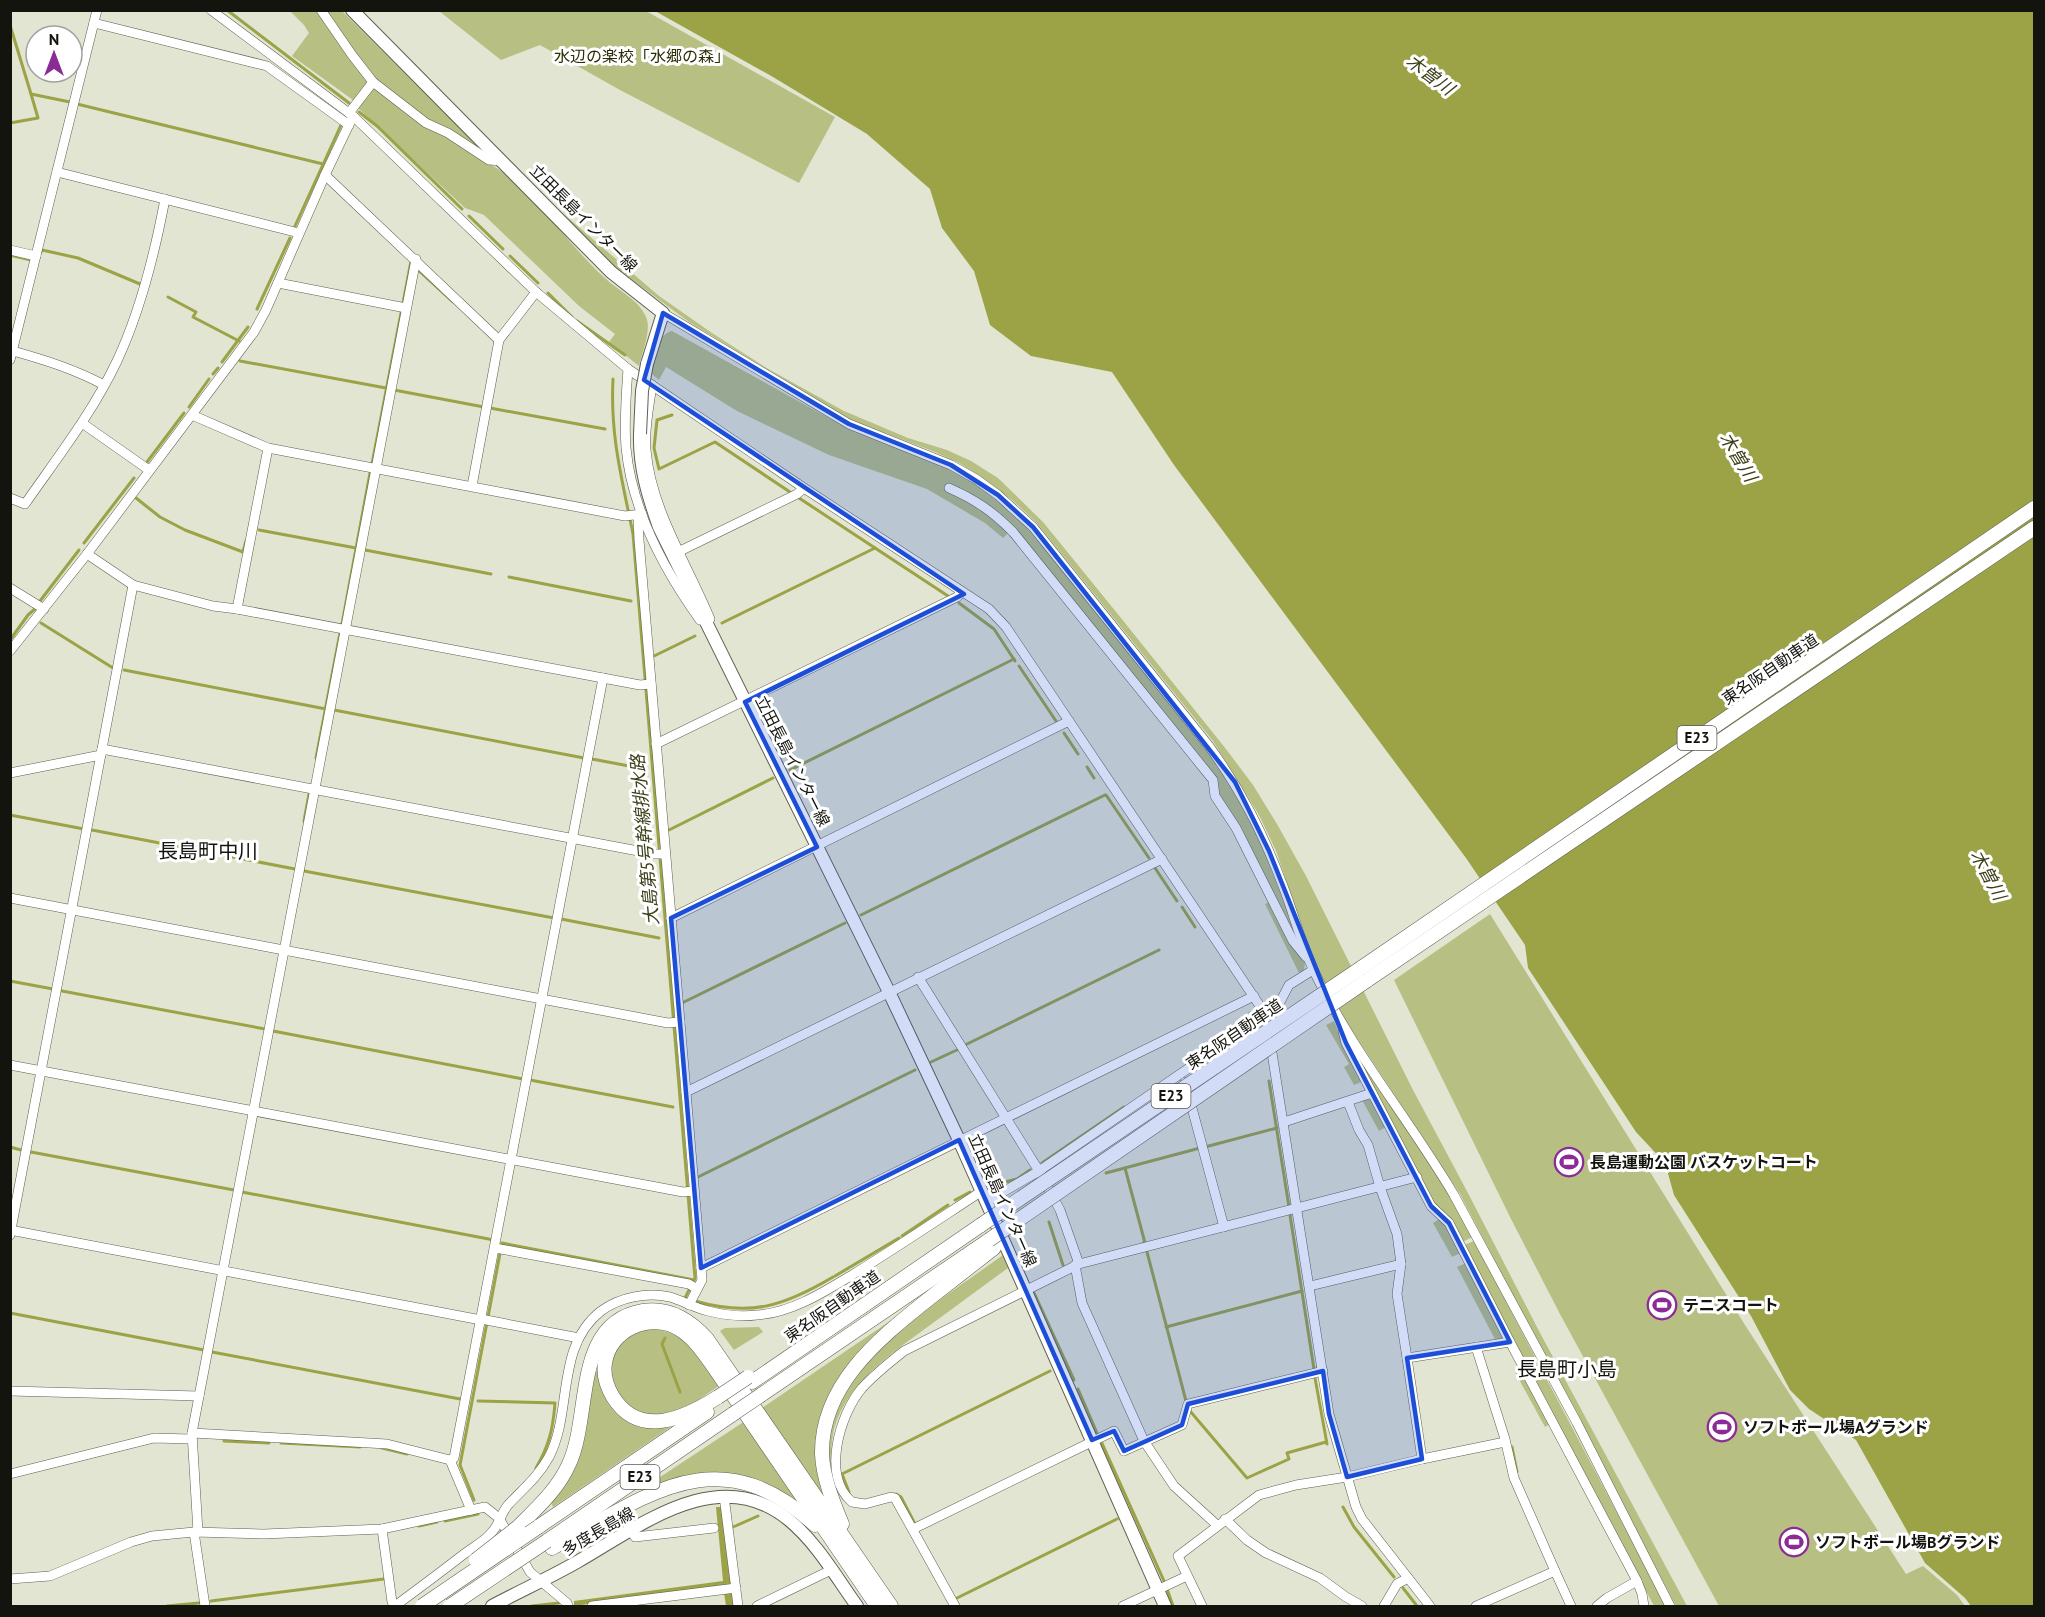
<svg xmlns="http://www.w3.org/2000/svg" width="2045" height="1617" font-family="'PT Sans','Noto Sans JP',sans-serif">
<rect width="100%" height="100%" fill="#e2e5d2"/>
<g fill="#b8bf82">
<path d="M290 11H318L367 82 353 100 292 56 309 33 304 25Z"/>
<path d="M324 11H342L486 154 428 122 374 79Z"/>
<path d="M439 11H646L835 117 799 183 620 90 540 45 501 60Z"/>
<path d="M377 88 483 160C533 186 565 243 606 279 619 291 639 300 646 317 652 330 642 352 639 366L609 342 615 334 579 306 484 215 465 208 360 110 357 107 372 89Z"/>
<path d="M559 210 659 296 712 333 770 370 844 411 908 438 947 450 971 461 998 478 1043 522 1121 618 1226 749 1253 785 1277 824 1306 876 1413 1090 1469 1195 1539 1331 1687 1606H1676L1460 1194 1347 1023 1315 964 1276 851 1259 815 1213 741 1036 522 1011 499 981 477 959 463 935 452 851 420 689 322 611 264Z"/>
<path d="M672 331 847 428 924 457 974 482 1019 519 1049 554 1205 749 1230 784 1249 818 1264 851 1299 942 1269 883 1219 796 1216 778 993 509 965 490 947 483 945 487 972 501 1009 532 1003 538 985 523 927 489 829 455 737 411 666 367 659 380 652 374C655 360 656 334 672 331Z"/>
<path d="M1271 901 1297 953 1305 963 1304 970 1299 973 1265 904Z"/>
<path d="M1490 914 1745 1325 1906 1574 1923 1566 1957 1595 1965 1606H1719L1561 1316 1511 1219 1394 980Z"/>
<path d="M1334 1021 1361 1082 1354 1085 1344 1067 1349 1064 1326 1025Z"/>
<path d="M1353 1049 1433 1167 1473 1237 1462 1242 1434 1205Z"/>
<path d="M1366 1099 1372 1100 1386 1127 1379 1131 1362 1100Z"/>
<path d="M1439 1219 1448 1228 1461 1253 1452 1257 1433 1223Z"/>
<path d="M1474 1241 1666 1606H1654L1557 1425 1464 1245Z"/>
<path d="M1003 1255 1008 1268C984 1285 961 1303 937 1320 901 1347 854 1376 837 1420 829 1440 831 1464 835 1484H833C829 1465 827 1445 831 1426 849 1355 947 1296 1003 1255Z"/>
<path d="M1466 1263 1505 1337 1503 1341 1497 1343 1457 1267Z"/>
<path d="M918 1302 823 1411 828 1505 762 1408Z"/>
<path d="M759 1327 763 1332 734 1350 720 1331 725 1328Z"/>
<path d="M646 1329C686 1329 699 1356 719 1386 702 1397 684 1412 662 1415 633 1419 609 1395 611 1366 612 1361 611 1356 613 1352 621 1339 633 1333 646 1329Z"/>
<path d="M1520 1368 1550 1424 1545 1427 1515 1372Z"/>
<path d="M593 1370 599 1372C603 1416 630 1431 672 1426L553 1507 551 1502 570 1476 583 1445Z"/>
<path d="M745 1421 800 1501 798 1503C771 1484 739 1471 705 1474 686 1476 665 1485 646 1491L645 1487Z"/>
</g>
<g fill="#9ba346">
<path d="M655 11H2034V1606H1971L1965 1598 1925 1563 1856 1440 1809 1409 1790 1390 1751 1316 1674 1195 1665 1163 1636 1132 1528 968 1525 945 1466 858 1174 465 1112 372 1031 356 990 325 974 271 942 228 930 189 867 134 773 77Z"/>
<path d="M716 1507H721L734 1606H726L723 1586 574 1606V1601L723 1581Z"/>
</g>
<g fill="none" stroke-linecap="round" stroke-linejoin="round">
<g stroke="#9ba346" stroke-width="3">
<path d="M227 10 349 103"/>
<path d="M10 25 31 94 70 102"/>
<path d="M77 104 323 164"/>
<path d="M359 112 377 126 462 209"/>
<path d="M10 123 38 118 31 94"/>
<path d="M469 216 503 249"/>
<path d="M295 226 341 125"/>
<path d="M41 252 42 250 78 258 140 284"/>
<path d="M10 255 31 260"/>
<path d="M510 256 538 283"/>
<path d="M417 269 453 302"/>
<path d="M548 293 572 317"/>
<path d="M168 297 196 312 193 317 239 341"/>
<path d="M403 303 411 261"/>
<path d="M257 309 290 238"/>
<path d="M577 321 625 355"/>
<path d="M240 361 386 388"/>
<path d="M222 362 248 327"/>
<path d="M213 374 218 368"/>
<path d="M613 379C610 436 622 479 633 534L695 1278 685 1298"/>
<path d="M394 390 484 407"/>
<path d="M189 407 209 379"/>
<path d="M490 408 605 429"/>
<path d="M672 415 657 420 654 448 659 469 715 442 790 492"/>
<path d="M147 462 184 413"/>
<path d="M372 464 401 313"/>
<path d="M136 498 160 517 185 530 243 552 246 541"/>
<path d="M799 498 948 596"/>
<path d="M259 530 356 548"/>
<path d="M84 543 134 478"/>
<path d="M365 550 491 574"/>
<path d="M509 577 631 601"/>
<path d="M40 601 79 550"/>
<path d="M959 603 994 629 1015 661"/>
<path d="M41 623 113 668"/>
<path d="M722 623 875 548"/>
<path d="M342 624 370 473"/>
<path d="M10 640 28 615 36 608"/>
<path d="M652 657 695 636"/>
<path d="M1019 666 1056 721"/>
<path d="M124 670 326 709"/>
<path d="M334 710 584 758"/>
<path d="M1064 733 1078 754"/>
<path d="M316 758 340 633"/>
<path d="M592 759 645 769"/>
<path d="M1087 767 1094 778"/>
<path d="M790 770 1014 659"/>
<path d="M1106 795 1149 858"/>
<path d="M10 815 84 829"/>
<path d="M304 821 309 794"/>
<path d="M92 830 295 869"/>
<path d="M667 831 773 778"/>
<path d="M1155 868 1177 901"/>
<path d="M304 871 554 918"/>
<path d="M1182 907 1195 927"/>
<path d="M861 915 1105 795"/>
<path d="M561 919 659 938"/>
<path d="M10 981 53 989"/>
<path d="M62 991 265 1029"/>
<path d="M682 1003 845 923"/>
<path d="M1249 1022 1251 1021 1250 1013"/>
<path d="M273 1031 523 1079"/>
<path d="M965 1045 1159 950"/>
<path d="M931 1062 959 1049"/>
<path d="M530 1080 673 1107"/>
<path d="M1269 1081 1289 1207"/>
<path d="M10 1147 21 1150"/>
<path d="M1205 1147 1277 1128"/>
<path d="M31 1152 234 1190"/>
<path d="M1042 1163 1124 1107"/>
<path d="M1125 1168 1145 1243H1143"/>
<path d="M1106 1173 1200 1148"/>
<path d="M698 1177 915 1070"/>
<path d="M989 1186 1017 1179 1030 1170"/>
<path d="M242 1192 494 1240"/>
<path d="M955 1200 970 1192"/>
<path d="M1290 1215 1314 1369"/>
<path d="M1049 1222 1063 1265"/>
<path d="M902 1236 948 1205"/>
<path d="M1147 1252 1186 1401"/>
<path d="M835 1276 899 1238"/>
<path d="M1034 1293 1074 1380"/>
<path d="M695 1301C751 1317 784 1306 833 1277"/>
<path d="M10 1313 204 1350"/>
<path d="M1166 1327 1302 1291"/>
<path d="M665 1338 662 1344 680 1392"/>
<path d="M212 1352 460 1399"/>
<path d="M1315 1378 1327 1444"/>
<path d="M1078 1389 1097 1433"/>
<path d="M478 1401 555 1403C553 1429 549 1446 536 1468"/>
<path d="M1190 1411 1247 1478 1289 1459 1287 1453 1326 1442"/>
<path d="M224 1441 269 1443"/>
<path d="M1101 1441 1164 1581"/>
<path d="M281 1443 360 1447"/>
<path d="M1512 1447 1517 1472"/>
<path d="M382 1448 407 1454"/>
<path d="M849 1492 842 1474 1050 1371"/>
<path d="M896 1494 901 1497 914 1522"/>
<path d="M474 1500 460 1465 502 1243 694 1280"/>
<path d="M1343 1507 1354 1527 1394 1577"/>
<path d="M445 1521 478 1514"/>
<path d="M419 1526 437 1522"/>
<path d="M733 1527 758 1516"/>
<path d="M1403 1588 1417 1606"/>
<path d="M1167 1589 1173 1606"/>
<path d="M957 1598 1117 1519"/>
<path d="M211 1601 384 1579"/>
<path d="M167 1606 199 1603"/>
<path d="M532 1606 559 1603"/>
</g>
<g stroke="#5e6050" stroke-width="10">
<g id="minor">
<path d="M211 10 353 116 536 292 628 369 804 488 989 609 1006 627 1266 1015 1329 1414 1356 1507 1362 1519 1430 1606"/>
<path d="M321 10 352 55 373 82 426 123 448 133 489 160 503 161"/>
<path d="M94 23 267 66 349 125"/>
<path d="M349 113 373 82"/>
<path d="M57 172 299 233"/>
<path d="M325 175 499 340"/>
<path d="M10 250 36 256"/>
<path d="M278 283 406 308"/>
<path d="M663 313 849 424 951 465 976 479 998 495 1033 527 1209 746C1242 792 1263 833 1283 886 1294 914 1301 944 1314 971 1352 1051 1409 1119 1454 1195L1577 1423 1670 1606"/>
<path d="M13 351C45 360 74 369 104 385"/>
<path d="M10 360 97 10"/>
<path d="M628 369C626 395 624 422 626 448 632 510 664 570 700 620"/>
<path d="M652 385C649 407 644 429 646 450 651 510 688 565 710 619"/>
<path d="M192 415 268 448 625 516 642 514"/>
<path d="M82 423 149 470"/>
<path d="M268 448 237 609 640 685 651 684"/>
<path d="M472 486 499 340 536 292"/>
<path d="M949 488C976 500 992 511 1013 532L1213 780 1215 796 1236 828 1293 941 1306 957"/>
<path d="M10 498 25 504C57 458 93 412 117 361 140 312 155 252 165 199"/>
<path d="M638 516 639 540 702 1280 689 1305"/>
<path d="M680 551 797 494 804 488"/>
<path d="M87 554 133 585 213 606 237 609"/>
<path d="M10 588 44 609"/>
<path d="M10 651 87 554 254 332 266 310 325 175 353 116"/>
<path d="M656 744 957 597 962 592"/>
<path d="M102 749 654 854H665"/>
<path d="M10 773 101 755"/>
<path d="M10 898 668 1023 680 1022"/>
<path d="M671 918 1069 721"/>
<path d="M918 977 1039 1171 1060 1210 1079 1264"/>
<path d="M10 1065 683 1192 694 1191"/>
<path d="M1185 1082 1224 1227"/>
<path d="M686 1092 1162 859"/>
<path d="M1348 1102 1359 1130 1368 1145 1380 1187 1397 1234 1401 1264 1397 1294 1407 1358"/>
<path d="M1284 1122 1372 1093"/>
<path d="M986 1202 1039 1171 1266 1015 1279 1004 1289 985 1313 970"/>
<path d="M10 1230 481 1320"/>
<path d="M10 1235 133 585"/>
<path d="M495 1248 689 1284 697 1289"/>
<path d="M1075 1265 1082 1303 1144 1441 1174 1486 1217 1525"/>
<path d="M701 1268 1254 996"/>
<path d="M1310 1286 1401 1264"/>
<path d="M481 1319 579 1338"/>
<path d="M1510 1342 1637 1581 1642 1594 1644 1606"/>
<path d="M1476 1347 1505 1439 1514 1478 1555 1571 1476 1606"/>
<path d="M10 1391 199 1396"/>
<path d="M192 1433 387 1444 450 1460 471 1510"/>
<path d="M1422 1459 1505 1442"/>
<path d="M450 1460 454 1458 603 678"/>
<path d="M10 1474 154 1438 191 1439"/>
<path d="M724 1496 738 1606"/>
<path d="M1225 1519 1247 1540 1266 1553 1320 1578 1346 1597 1362 1606"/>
<path d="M382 1529 392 1602 396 1606"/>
<path d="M913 1529 1114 1431 1124 1451 1182 1425 1188 1404 1323 1371"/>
<path d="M631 1531 635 1537 714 1528"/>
<path d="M194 1532 205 1606"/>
<path d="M198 1532 192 1433 416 259"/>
<path d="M1555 1571 1571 1606"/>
<path d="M10 1579 50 1576 131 1542 152 1536 194 1532 264 1534 382 1529 485 1507 499 1518 530 1572 567 1603 568 1606"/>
<path d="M395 1606C418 1589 441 1572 464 1554 473 1547 485 1541 492 1532 499 1525 501 1513 508 1505 523 1489 538 1477 549 1457 573 1411 555 1347 601 1311 620 1297 647 1292 670 1297 683 1301 695 1308 708 1311 724 1315 741 1317 757 1315 791 1313 824 1292 852 1275 896 1248 939 1219 982 1191"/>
<path d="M592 1606 736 1588"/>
<path d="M757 1606 831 1570"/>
<path d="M955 1606 895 1498 891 1497 865 1504 852 1502C821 1476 840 1414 862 1388 875 1374 890 1362 904 1351L1079 1264 1417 1177"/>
<path d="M1123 1606 1187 1576"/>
<path d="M1202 1606 1178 1556 1259 1495 1296 1485 1347 1477 1422 1459 1407 1358 1510 1342 1449 1223 1431 1206 1346 1043 1343 1031"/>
<path d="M1384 1606 1397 1584 1408 1578"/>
<path d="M1597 1606 1607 1598 1637 1581"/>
</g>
</g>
<g stroke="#5e6050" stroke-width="14">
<g id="major">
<path d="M352 10 611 272 663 313 647 364"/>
<path d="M640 434C639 467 648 496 659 527L889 992 959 1140 1165 1606"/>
<path d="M492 1606C520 1591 549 1578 577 1562 640 1526 719 1462 789 1520 817 1543 836 1577 857 1606"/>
</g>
</g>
<g stroke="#5e6050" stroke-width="15">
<g id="highway">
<path d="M1361 968 2034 508"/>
<path d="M1366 981 2034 528"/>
<path d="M752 1382 981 1225"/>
<path d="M761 1395 989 1240"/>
<path d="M718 1397C686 1417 640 1440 613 1397 607 1387 603 1375 605 1363 610 1329 650 1312 679 1329 694 1338 703 1352 713 1366L877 1606"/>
<path d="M842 1524C833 1502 823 1478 822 1454 821 1386 877 1340 926 1301 949 1283 971 1266 994 1248"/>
<path d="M518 1527C537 1508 558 1489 569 1464 592 1415 572 1323 643 1311 670 1307 690 1320 707 1339L891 1606"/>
<path d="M538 1527 707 1412"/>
<path d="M547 1541 733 1414"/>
<path d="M552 1548C648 1495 718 1436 815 1525"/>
</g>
</g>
<use href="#minor" stroke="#fff" stroke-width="9"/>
<use href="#major" stroke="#fff" stroke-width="12"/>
<use href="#highway" stroke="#fff" stroke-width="14"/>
<g stroke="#5e6050" stroke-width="14" stroke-linecap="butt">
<path id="major-bridge" d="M640 434 642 391 647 364"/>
</g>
<g stroke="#5e6050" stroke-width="15" stroke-linecap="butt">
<g id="highway-bridge">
<path d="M981 1225 1361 968"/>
<path d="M989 1240 1366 981"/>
<path d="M718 1397 748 1377"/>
<path d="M733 1414 761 1395"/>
<path d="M476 1560 518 1527"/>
<path d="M422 1606 538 1527"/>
<path d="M450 1606 547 1541"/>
</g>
</g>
<use href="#major-bridge" stroke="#fff" stroke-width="12"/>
<use href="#highway-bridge" stroke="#fff" stroke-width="14"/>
</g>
<path fill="#1d4ed8" fill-opacity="0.2" stroke="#1d4ed8" stroke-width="4.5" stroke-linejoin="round" d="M663 313 849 424 951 465 998 495 1033 527 1235 782 1269 851 1346 1043 1431 1206 1449 1223 1510 1342 1407 1358 1422 1459 1347 1477 1329 1414 1323 1371 1188 1404 1182 1425 1124 1451 1114 1431 1092 1440 959 1140 701 1268 671 918 817 847 745 702 964 594 644 380Z"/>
<defs>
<g id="stadium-ring" transform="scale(1.5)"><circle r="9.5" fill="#fff" stroke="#8b2c96" stroke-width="1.5"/><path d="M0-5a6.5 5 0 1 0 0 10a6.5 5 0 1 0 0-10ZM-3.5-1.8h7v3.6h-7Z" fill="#8b2c96"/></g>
</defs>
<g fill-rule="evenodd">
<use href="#stadium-ring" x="1569" y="1162"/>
<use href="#stadium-ring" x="1662" y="1305"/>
<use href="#stadium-ring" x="1722" y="1427"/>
<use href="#stadium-ring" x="1794" y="1542"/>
</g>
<g text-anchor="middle" stroke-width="6" stroke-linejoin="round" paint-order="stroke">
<g fill="#fff" stroke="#5a5a56" stroke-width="1.5">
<rect x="1677.5" y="726" width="39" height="24" rx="4.5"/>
<rect x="1151.5" y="1084" width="39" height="24" rx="4.5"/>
<rect x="620.5" y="1465" width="39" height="24" rx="4.5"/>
</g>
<g font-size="15" font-weight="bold" fill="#13140e">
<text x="1697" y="743">E23</text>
<text x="1171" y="1101">E23</text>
<text x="640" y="1482">E23</text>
</g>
<g font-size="16" fill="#2c2e06" stroke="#fff">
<text x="642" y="62">水辺の楽校「水郷の森」</text>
</g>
<g font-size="16" fill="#13140e" stroke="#fff">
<text transform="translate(584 218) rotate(45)" y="6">立田長島インター線</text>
<text transform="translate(1770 669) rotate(-34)" y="6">東名阪自動車道</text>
<text transform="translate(793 761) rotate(63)" y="6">立田長島インター線</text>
<text transform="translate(1234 1034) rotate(-34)" y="6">東名阪自動車道</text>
<text transform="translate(1003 1200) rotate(66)" y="6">立田長島インター線</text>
<text transform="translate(832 1306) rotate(-35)" y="6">東名阪自動車道</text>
<text transform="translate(598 1531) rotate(-30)" y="6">多度長島線</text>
</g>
<g font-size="16" font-weight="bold" fill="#13140e" stroke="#fff" text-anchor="start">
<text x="1590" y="1168">長島運動公園 バスケットコート</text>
<text x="1683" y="1311">テニスコート</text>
<text x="1743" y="1433">ソフトボール場Aグランド</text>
<text x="1815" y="1548">ソフトボール場Bグランド</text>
</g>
<g font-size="18" font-style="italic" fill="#3d4019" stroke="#fff">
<text transform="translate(1430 75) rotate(37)" y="6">木曽川</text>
<text transform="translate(1738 457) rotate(59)" y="6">木曽川</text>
<text transform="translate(645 840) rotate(-95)" y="6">大島第5号幹線排水路</text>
<text transform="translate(1988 875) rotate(62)" y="6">木曽川</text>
</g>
<g font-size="20" fill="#13140e" stroke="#fff">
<text x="208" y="858">長島町中川</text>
<text x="1567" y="1376">長島町小島</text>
</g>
</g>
<rect width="2045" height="1617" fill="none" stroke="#13140e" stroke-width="24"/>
<g transform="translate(54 54)"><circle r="28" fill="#ffffff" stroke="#a1a19f" stroke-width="1.5"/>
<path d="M0-4.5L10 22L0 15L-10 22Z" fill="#8b2c96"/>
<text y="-9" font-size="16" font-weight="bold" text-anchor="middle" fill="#13140e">N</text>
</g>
</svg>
